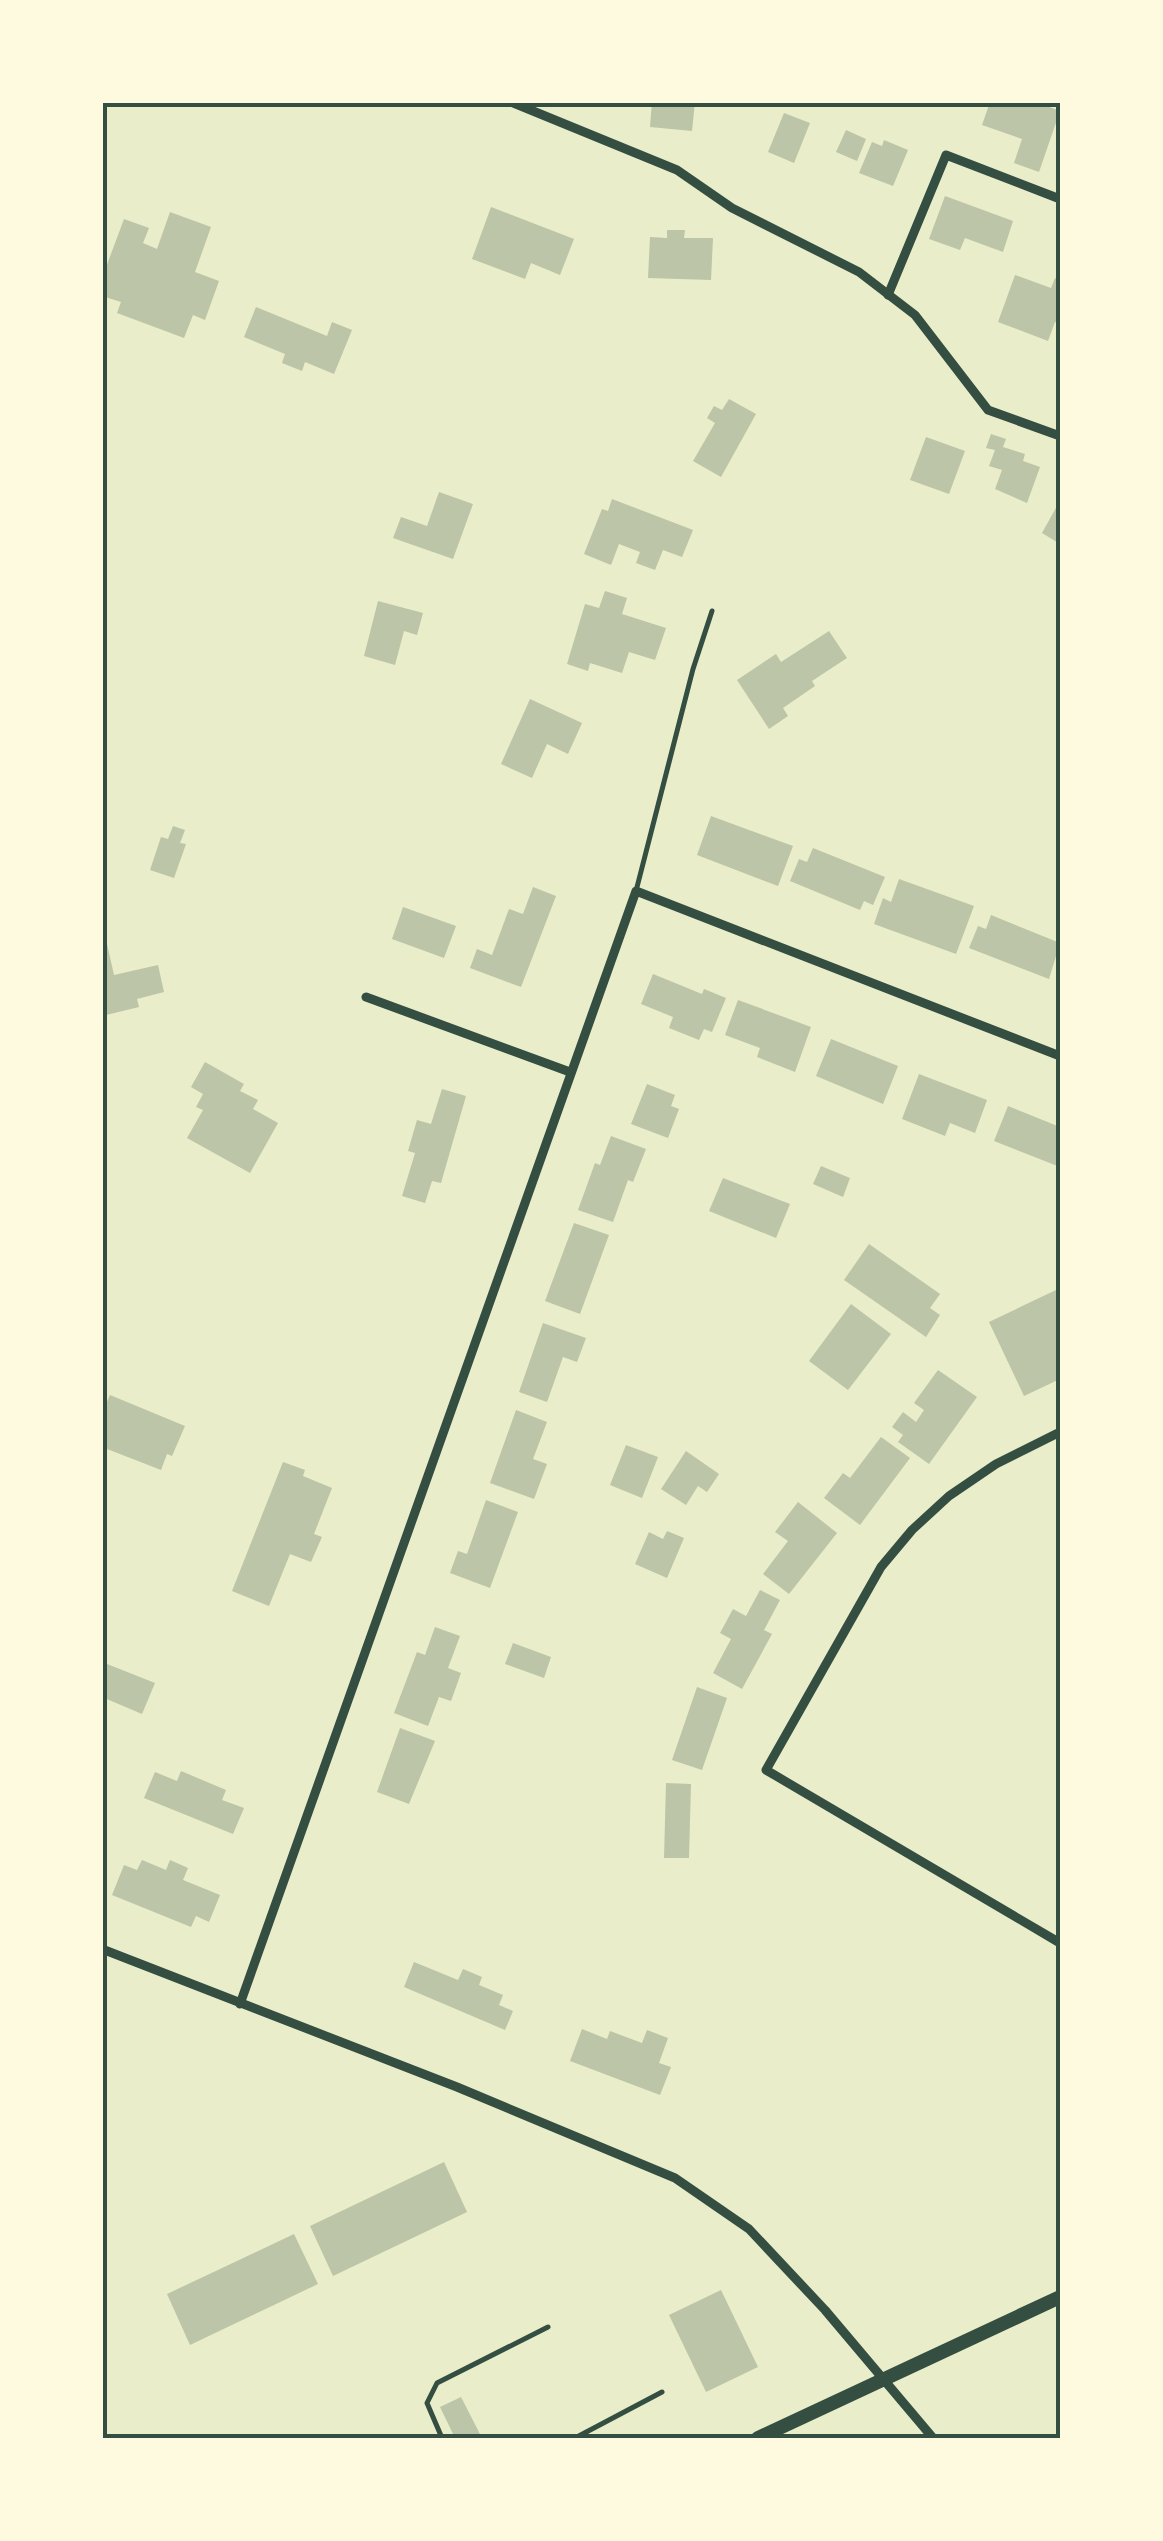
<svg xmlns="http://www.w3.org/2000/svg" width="1163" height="2541" font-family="'Public Sans',sans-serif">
<rect width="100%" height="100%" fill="#e9edc9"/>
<g fill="#bcc5a7">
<path d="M652 102H695L692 131 650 127Z"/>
<path d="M990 102H1036L1060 111 1039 172 1014 163 1022 139 982 125Z"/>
<path d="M784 113 810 123 794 163 768 152Z"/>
<path d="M846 130 866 139 857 161 836 152Z"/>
<path d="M884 140 908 150 893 186 859 173 872 142 882 146Z"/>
<path d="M945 196 1013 221 1003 252 965 238 960 250 929 239Z"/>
<path d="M491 207 574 239 560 275 531 263 525 279 472 259Z"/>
<path d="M170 212 211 227 195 272 219 281 205 320 193 315 184 338 117 313 121 302 102 296V278L124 219 149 228 143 243 157 249Z"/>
<path d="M667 230H685L684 238H713L711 280 648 278 650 237 667 238Z"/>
<path d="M1015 275 1051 288 1055 278 1060 280V324L1055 322 1048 341 998 322Z"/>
<path d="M256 307 327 336 332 322 352 330 334 374 305 362 302 371 282 363 285 354 244 337Z"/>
<path d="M729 399 756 414 721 477 693 461 715 423 707 418 714 406 722 410Z"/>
<path d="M991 434 1006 439 1003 447 1025 454 1023 461 1040 467 1027 503 995 489 1002 470 989 466 995 450 986 448Z"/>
<path d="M926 437 965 451 949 494 910 480Z"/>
<path d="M439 492 473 504 453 559 393 538 401 517 427 526Z"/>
<path d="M612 499 693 530 682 557 663 550 655 570 636 563 640 552 619 544 611 565 584 554 602 509 608 511Z"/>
<path d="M1057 506 1060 508V544L1042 533Z"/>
<path d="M605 591 627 598 622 614 666 628 655 660 629 652 622 673 590 663 588 671 567 664 585 604 599 608Z"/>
<path d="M378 601 423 613 417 635 404 631 395 665 364 656Z"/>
<path d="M829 631 847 658 812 681 815 686 783 708 788 716 769 729 737 680 776 654 781 662Z"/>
<path d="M530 699 582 723 568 754 547 744 532 778 501 764Z"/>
<path d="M711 816 793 846 778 886 697 855Z"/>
<path d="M173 826 185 830 180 843 186 844 174 878 150 870 161 837 168 839Z"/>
<path d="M813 848 885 877 873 905 864 901 860 910 790 881 799 859 807 862Z"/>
<path d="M899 879 974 906 956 954 874 924 883 898 891 902Z"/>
<path d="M533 887 556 896 521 987 470 968 477 949 492 955 509 909 523 914Z"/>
<path d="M403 907 456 926 444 958 392 939Z"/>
<path d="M991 915 1060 943 1049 979 969 948 978 926 986 929Z"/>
<path d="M107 944 114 975 158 965 164 992 137 999 139 1007 102 1016V945Z"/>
<path d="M653 974 702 994 704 989 726 998 712 1032 704 1029 699 1040 669 1028 673 1017 641 1004Z"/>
<path d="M738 1000 811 1027 795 1072 757 1057 760 1048 725 1035Z"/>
<path d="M831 1039 898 1066 883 1104 816 1076Z"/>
<path d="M205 1062 244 1084 240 1091 258 1100 253 1109 278 1123 250 1173 187 1138 203 1110 196 1107 203 1094 191 1087Z"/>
<path d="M919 1074 987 1100 975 1133 950 1123 945 1136 902 1119Z"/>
<path d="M647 1084 675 1095 671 1106 679 1109 668 1138 631 1124Z"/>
<path d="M442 1089 466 1096 441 1183 432 1181 425 1203 402 1196 415 1153 408 1151 417 1120 431 1124Z"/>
<path d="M1008 1106 1060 1127V1167L994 1141Z"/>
<path d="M611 1136 646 1149 633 1182 628 1180 613 1222 578 1210 595 1163 600 1165Z"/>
<path d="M821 1166 850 1178 843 1197 813 1184Z"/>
<path d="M723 1178 790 1204 776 1238 709 1211Z"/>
<path d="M574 1223 609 1235 580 1314 545 1301Z"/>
<path d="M869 1244 940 1294 930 1308 940 1315 926 1337 844 1280Z"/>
<path d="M1056 1290 1060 1299V1379L1024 1396 989 1322Z"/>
<path d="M851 1304 891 1334 848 1390 809 1361Z"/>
<path d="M543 1323 586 1338 577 1362 563 1357 547 1402 519 1392Z"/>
<path d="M938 1370 977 1397 929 1464 898 1442 903 1435 892 1427 903 1412 916 1422 924 1410 914 1403Z"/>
<path d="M110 1395 185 1426 172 1456 167 1454 161 1470 102 1447 107 1428 102 1427V1413Z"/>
<path d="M516 1410 547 1422 533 1459 547 1464 534 1499 490 1483Z"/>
<path d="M881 1437 910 1458 860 1525 824 1498 843 1473 850 1478Z"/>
<path d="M626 1445 658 1457 642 1498 610 1485Z"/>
<path d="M686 1451 719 1474 707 1492 698 1486 686 1505 661 1489Z"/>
<path d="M283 1462 305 1470 303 1476 332 1488 314 1534 322 1537 311 1562 290 1554 269 1606 232 1591Z"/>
<path d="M486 1500 518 1512 490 1588 450 1573 458 1551 467 1554Z"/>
<path d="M798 1502 837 1533 789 1594 763 1574 788 1541 775 1532Z"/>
<path d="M667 1531 684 1538 667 1578 635 1564 649 1532 663 1539Z"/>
<path d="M760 1590 780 1600 764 1630 772 1634 742 1689 713 1673 731 1639 720 1633 733 1609 746 1616Z"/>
<path d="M435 1627 460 1636 448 1668 461 1673 451 1701 439 1697 428 1726 394 1713 417 1652 425 1655Z"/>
<path d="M513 1643 551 1657 544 1678 505 1664Z"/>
<path d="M102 1662 155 1683 142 1714 102 1697Z"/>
<path d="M697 1687 727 1698 702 1770 672 1760Z"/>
<path d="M400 1728 435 1741 409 1804 377 1792Z"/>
<path d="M181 1771 226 1790 222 1800 244 1808 233 1834 144 1798 155 1772 177 1781Z"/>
<path d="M666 1783 691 1784 689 1858H664Z"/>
<path d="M142 1860 166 1870 170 1860 188 1868 183 1880 220 1895 209 1922 196 1916 191 1927 112 1895 124 1865 137 1870Z"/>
<path d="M414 1962 458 1980 463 1969 482 1977 479 1985 503 1995 499 2005 513 2011 505 2030 404 1987Z"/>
<path d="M582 2029 607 2039 610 2031 642 2043 647 2030 668 2038 659 2063 671 2067 660 2095 570 2061Z"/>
<path d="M444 2162 467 2212 333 2276 310 2226Z"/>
<path d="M294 2234 318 2284 190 2345 167 2294Z"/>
<path d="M721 2290 758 2367 706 2392 669 2315Z"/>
<path d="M461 2397 482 2438H455L440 2407Z"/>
</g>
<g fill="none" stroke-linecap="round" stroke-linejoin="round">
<g stroke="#344e41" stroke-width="5">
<path d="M636 891 693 669 712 611"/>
<path d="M442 2438 427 2403 437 2383 548 2327"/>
<path d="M575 2438 662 2392"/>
</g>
<g stroke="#344e41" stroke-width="9">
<path d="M511 102 677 170 732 208 859 272 915 315 988 410 1060 436"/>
<path d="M888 295 946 155 1060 199"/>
<path d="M366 997 570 1072"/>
<path d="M1060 1432 996 1464 949 1496 912 1530 881 1567 766 1770 1060 1943"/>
<path d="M102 1949 457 2087 675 2178 749 2229 825 2310 933 2438"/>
<path d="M240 2004 636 891 1060 1056"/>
</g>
<path stroke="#344e41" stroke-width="14" d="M758 2438 1060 2297"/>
</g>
<rect width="1163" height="2541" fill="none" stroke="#fefae0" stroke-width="210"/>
<rect x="105" y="105" width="953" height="2331" fill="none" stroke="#344e41" stroke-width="4"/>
</svg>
